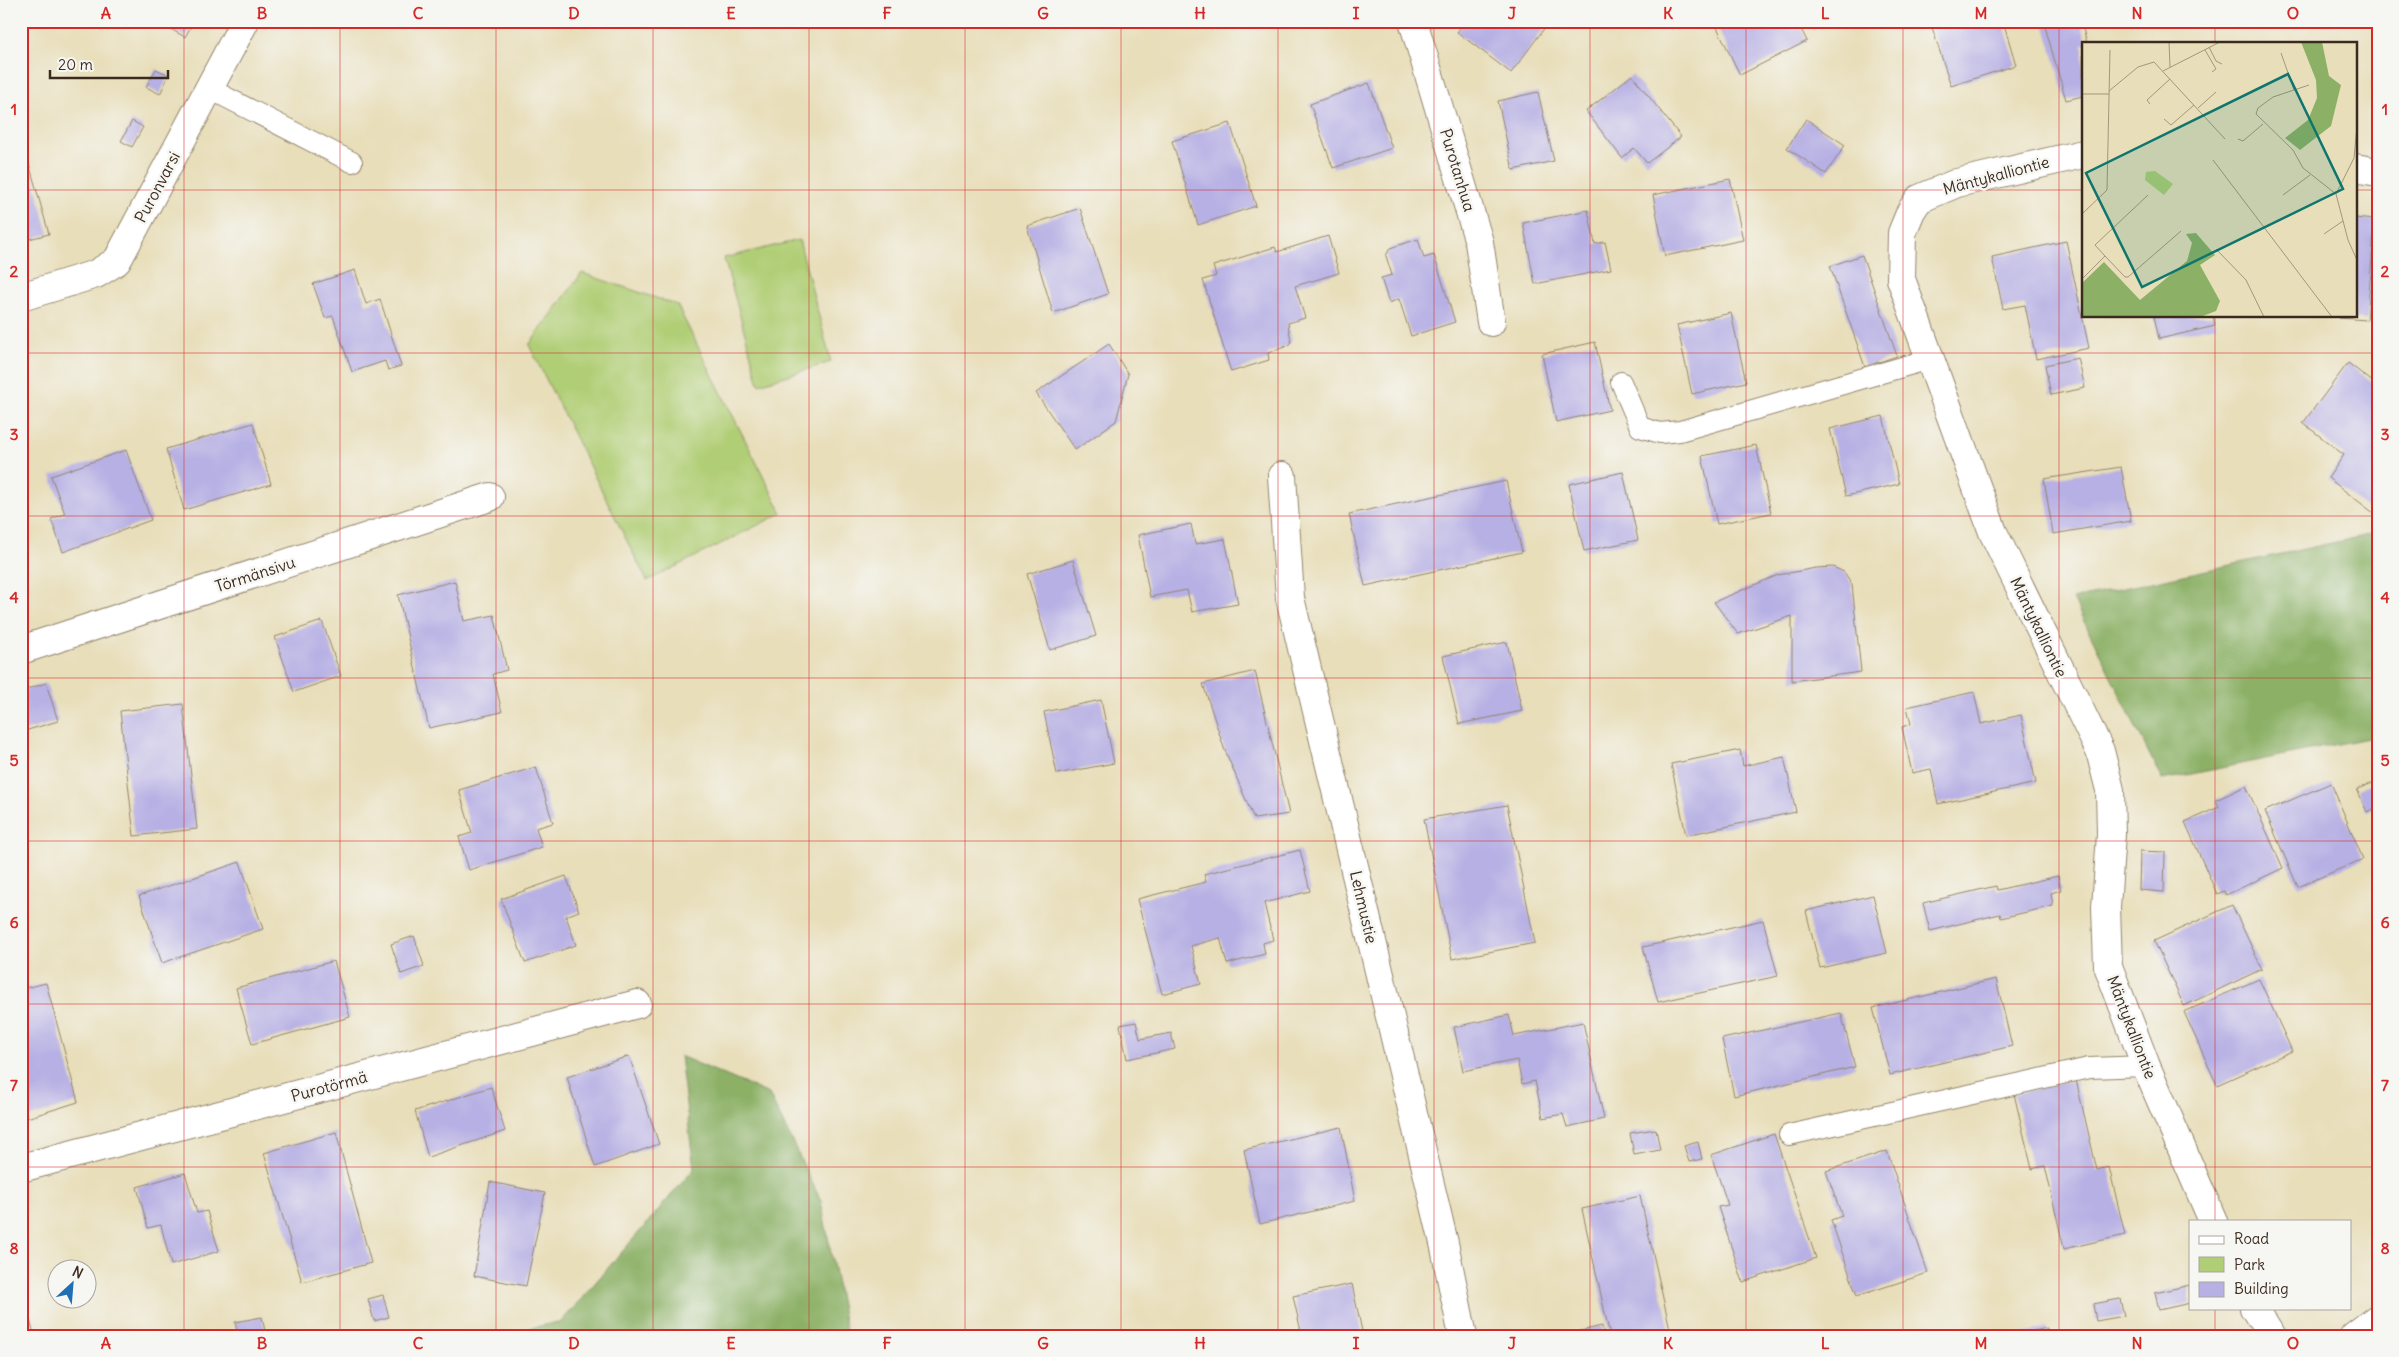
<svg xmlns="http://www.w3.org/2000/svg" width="2399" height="1357" font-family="Delius,sans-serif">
<rect width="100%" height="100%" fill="#f6f6f2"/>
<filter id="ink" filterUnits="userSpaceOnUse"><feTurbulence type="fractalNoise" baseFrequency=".02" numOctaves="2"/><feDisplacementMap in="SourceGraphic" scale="10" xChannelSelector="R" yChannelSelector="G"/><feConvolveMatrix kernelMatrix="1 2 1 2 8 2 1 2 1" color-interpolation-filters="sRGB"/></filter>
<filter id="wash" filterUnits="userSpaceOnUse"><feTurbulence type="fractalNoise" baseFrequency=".0096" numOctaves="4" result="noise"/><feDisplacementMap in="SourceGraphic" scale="20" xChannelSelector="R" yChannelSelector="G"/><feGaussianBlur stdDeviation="1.12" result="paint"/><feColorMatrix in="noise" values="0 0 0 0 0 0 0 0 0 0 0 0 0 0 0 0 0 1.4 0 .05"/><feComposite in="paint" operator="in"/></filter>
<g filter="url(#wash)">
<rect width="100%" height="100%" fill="#e8deba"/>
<g fill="#b0ce75" stroke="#767c4a">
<path d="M799 240 831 362 759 384 724 258Z"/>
<path d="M582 273 677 305 782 513 647 581 529 345Z"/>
</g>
<g fill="#8cb166" stroke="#646e42">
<path d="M2378 533V736L2162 780 2073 599Z"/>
<path d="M680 1056 769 1094 821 1201 847 1336H496L562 1321 694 1169Z"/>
</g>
<g id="blocks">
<g fill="#b7b0e4">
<path d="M156 21H194L185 37Z"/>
<path d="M1465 21H1540L1546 26 1511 73 1457 32Z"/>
<path d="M1714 21H1797L1807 41 1740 75Z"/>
<path d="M1930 21H2003L2016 65 1951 86Z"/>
<path d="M2050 21H2081L2087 44H2083V96L2066 100 2044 23Z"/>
<path d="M2304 21H2333L2332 26Z"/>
<path d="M156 69 169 75 160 94 146 87Z"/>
<path d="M1632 75 1681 137 1647 163 1634 148 1622 158 1586 111Z"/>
<path d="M1369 83 1392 148 1333 168 1310 104Z"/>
<path d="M1538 92 1554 161 1513 170 1498 101Z"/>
<path d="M1806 119 1845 145 1826 174 1787 148Z"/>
<path d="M132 121 143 127 132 147 121 141Z"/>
<path d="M1230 123 1256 206 1198 225 1172 141Z"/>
<path d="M22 139 49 234 21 241V140Z"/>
<path d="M1730 179 1743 240 1665 256 1653 195Z"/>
<path d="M1080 208 1108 294 1053 313 1027 226Z"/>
<path d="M1588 210 1595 244 1605 242 1611 269 1535 284 1523 223Z"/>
<path d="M2355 218 2375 220 2367 320 2339 318 2355 316Z"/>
<path d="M1328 236 1339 273 1295 286 1305 318 1288 323 1291 342 1287 346 1268 353 1269 360 1231 372 1203 280 1216 276 1213 266 1275 247 1277 252Z"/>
<path d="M1418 239 1424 258 1434 255 1455 322 1411 336 1399 299 1389 303 1381 278 1392 275 1386 256 1390 248Z"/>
<path d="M2066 241 2089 348 2036 359 2025 305 2003 309 1992 257Z"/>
<path d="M1862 255 1897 356 1865 367 1830 266Z"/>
<path d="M355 270 366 304 380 299 401 366 388 370 385 361 352 372 333 316 325 318 313 284Z"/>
<path d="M1731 313 1746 382 1692 394 1677 325Z"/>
<path d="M2154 316H2213L2215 326 2159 339Z"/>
<path d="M1595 342 1610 410 1556 422 1542 354Z"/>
<path d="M1109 344 1128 374 1116 421 1075 450 1036 393Z"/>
<path d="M2078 358 2085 388 2051 395 2045 365Z"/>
<path d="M2348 363 2378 386V511L2375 514 2328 478 2344 455 2303 423Z"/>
<path d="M1883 416 1899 484 1846 496 1830 429Z"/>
<path d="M253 423 271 484 184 510 166 449Z"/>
<path d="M1756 445 1771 513 1717 524 1702 456Z"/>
<path d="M126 450 151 520 63 552 51 519 65 514 51 476Z"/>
<path d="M2121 467 2131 521 2053 534 2044 479Z"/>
<path d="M1623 472 1638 540 1584 551 1569 484Z"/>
<path d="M1506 481 1522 552 1365 586 1349 514Z"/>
<path d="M1191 524 1195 544 1225 539 1238 604 1192 612 1187 590 1150 597 1138 535Z"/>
<path d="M1073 560 1096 636 1050 650 1027 574Z"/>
<path d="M1833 567 1844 572 1852 584 1861 672 1792 681V616L1738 634 1714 602 1778 575 1816 568Z"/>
<path d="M455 581 464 621 494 615 507 670 493 674 502 712 429 728 398 595Z"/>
<path d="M322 621 341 676 294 692 275 637Z"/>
<path d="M1507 642 1522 711 1459 724 1443 656Z"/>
<path d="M1255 671 1289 814 1254 819 1224 748 1203 684Z"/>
<path d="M46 683 58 721 21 732V691Z"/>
<path d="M1974 692 1981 724 2021 715 2036 783 1938 804 1931 769 1912 773 1902 727 1911 724 1907 707Z"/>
<path d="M1101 700 1114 763 1057 774 1044 712Z"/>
<path d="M183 704 197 829 134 836 120 711Z"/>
<path d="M1740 750 1743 766 1784 757 1796 812 1686 835 1671 764Z"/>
<path d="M536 767 553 823 536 828 542 847 469 870 459 837 472 833 459 790Z"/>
<path d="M2378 781V807L2367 812 2357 789Z"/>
<path d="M2331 783 2363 859 2298 887 2265 811Z"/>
<path d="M2246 786 2283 868 2226 895 2224 891 2217 894 2185 822 2219 807 2216 800Z"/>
<path d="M1507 805 1535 943 1452 959 1424 819Z"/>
<path d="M22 810 28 831 21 833V811Z"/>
<path d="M1300 850 1310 891 1264 903 1273 940 1263 943 1265 954 1227 964 1220 938 1191 946 1201 984 1162 994 1137 899 1206 882 1204 874Z"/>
<path d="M2140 851 2165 852 2164 892 2139 890Z"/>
<path d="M240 862 263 929 162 963 139 896Z"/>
<path d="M566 876 579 911 566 916 576 945 525 963 501 899Z"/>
<path d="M2058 876 2061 890 2051 893 2053 906 2001 918 2000 914 1930 931 1923 903 1996 886 1997 890Z"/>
<path d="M1873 895 1887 953 1820 968 1806 911Z"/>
<path d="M2232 905 2262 969 2184 1006 2154 941Z"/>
<path d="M1763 920 1778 976 1658 1002 1643 947Z"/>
<path d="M414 936 424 966 401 974 391 944Z"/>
<path d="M334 961 350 1017 252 1044 236 988Z"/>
<path d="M1996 979 2012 1046 1890 1075 1873 1008Z"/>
<path d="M2259 979 2292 1051 2217 1085 2184 1012Z"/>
<path d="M46 983 78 1102 27 1118 21 1097V989Z"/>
<path d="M1841 1013 1855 1067 1734 1096 1722 1039Z"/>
<path d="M1509 1015 1514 1036 1583 1022 1604 1119 1567 1127 1563 1114 1543 1118 1535 1081 1522 1084 1517 1060 1463 1071 1454 1027Z"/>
<path d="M1136 1022 1140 1039 1171 1033 1175 1049 1127 1059 1120 1025Z"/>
<path d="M629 1056 659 1144 595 1167 567 1077Z"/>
<path d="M2076 1080 2097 1170 2109 1167 2125 1235 2064 1249 2045 1166 2032 1169 2014 1094Z"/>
<path d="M491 1087 505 1131 428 1157 415 1111Z"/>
<path d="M1341 1127 1355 1201 1260 1224 1244 1150Z"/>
<path d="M1656 1129 1660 1150 1634 1155 1630 1133Z"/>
<path d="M336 1132 371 1263 302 1282 264 1153Z"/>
<path d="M1774 1134 1816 1258 1743 1282 1718 1207 1728 1205 1711 1155Z"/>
<path d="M1698 1142 1702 1159 1689 1162 1684 1146Z"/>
<path d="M1887 1151 1928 1273 1857 1296 1831 1220 1842 1216 1826 1171Z"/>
<path d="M185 1173 197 1213 207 1211 219 1251 171 1265 161 1225 148 1228 137 1187Z"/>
<path d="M490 1182 545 1193 526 1286 474 1276Z"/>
<path d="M1640 1196 1670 1329 1639 1336H1610L1582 1209Z"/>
<path d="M1352 1284 1363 1336H1302L1293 1296Z"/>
<path d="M2190 1285V1303L2159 1310 2155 1293Z"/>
<path d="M383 1295 389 1317 374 1321 368 1299Z"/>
<path d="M22 1296 35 1336H21Z"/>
<path d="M2120 1299 2124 1316 2096 1321 2093 1304Z"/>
<path d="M262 1317 266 1336H238L235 1322Z"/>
<path d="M1602 1326 1604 1336H1563V1335Z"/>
<path d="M2047 1328 2048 1336H2015V1335Z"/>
</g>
</g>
</g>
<g filter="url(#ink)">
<use href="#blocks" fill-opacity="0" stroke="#92846c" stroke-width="1"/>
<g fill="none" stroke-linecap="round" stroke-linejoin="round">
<g stroke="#92846c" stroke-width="22">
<g id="service">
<path d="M210 89 352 162"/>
<path d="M1621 382 1640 427 1660 433 1680 431 1930 359"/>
<path d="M1789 1135 2089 1068 2146 1066"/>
</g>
</g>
<g stroke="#92846c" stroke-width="30">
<g id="minor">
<path d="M1413 21 1479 242 1491 322"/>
<path d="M2083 154 1957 183 1919 199 1911 211 1902 233 1901 279 1993 532 2100 751 2110 790 2111 834 2106 907 2108 966 2146 1066 2213 1221"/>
<path d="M2355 168 2378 172"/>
<path d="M21 297 96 274 117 261 245 21"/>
<path d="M1282 476 1290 598 1444 1243 1463 1336"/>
<path d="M21 650 490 497"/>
<path d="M21 1168 637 1004"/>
<path d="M2254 1308 2272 1336"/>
<path d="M2354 1336 2378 1318"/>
</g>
</g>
<use href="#service" stroke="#fff" stroke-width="20"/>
<use href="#minor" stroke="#fff" stroke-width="28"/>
</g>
</g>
<path fill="none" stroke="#d62828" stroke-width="1" stroke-opacity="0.55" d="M184 21V1336M340 21V1336M496 21V1336M653 21V1336M809 21V1336M965 21V1336M1121 21V1336M1278 21V1336M1434 21V1336M1590 21V1336M1746 21V1336M1903 21V1336M2059 21V1336M2215 21V44M21 190H2083M2355 190H2378M2215 316V1221M21 353H2378M21 516H2378M21 678H2378M21 841H2378M21 1004H2378M21 1167H2378M2215 1308V1336"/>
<g text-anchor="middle" stroke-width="5" stroke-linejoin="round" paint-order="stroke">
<g font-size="16" fill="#3b2a1e" stroke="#f6f6f2">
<text transform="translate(1458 170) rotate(73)" y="6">Purotanhua</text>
<text transform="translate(1996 175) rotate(-15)" y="6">Mäntykalliontie</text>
<text transform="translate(157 187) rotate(-62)" y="6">Puronvarsi</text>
<text transform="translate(255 574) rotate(-18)" y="6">Törmänsivu</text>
<text transform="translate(2039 627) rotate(64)" y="6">Mäntykalliontie</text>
<text transform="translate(1364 907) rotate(77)" y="6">Lehmustie</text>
<text transform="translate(2132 1027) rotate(69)" y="6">Mäntykalliontie</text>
<text transform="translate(329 1086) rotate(-15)" y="6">Purotörmä</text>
</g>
</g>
<g transform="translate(2082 42)">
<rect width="275" height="275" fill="#e8deba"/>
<path d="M73 129 91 142 82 153 63 138 64 130Z" fill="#b0ce75"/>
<path d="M219 0H240L247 34 259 43 249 84 218 108 203 96 226 78 235 56 234 38ZM114 191 133 213 118 223 138 259 134 269 118 275H0V241L22 220 58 258 105 219 110 201 104 192Z" fill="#8cb166"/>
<path fill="none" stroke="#a3967c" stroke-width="1" d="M87 0 88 25M127 5 134 19 140 22M123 8 134 27 130 30M199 11 212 48M81 29 138 0M227 43 191 55 176 66 174 72 211 108 221 126 254 152M27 49 56 25 72 20 143 97M0 52H27M68 62 65 58 88 37M116 66 134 50M82 77 89 83 112 63M275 84 272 116 254 152 266 198 275 218M156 97 161 99 181 82M131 118 250 275M66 153 13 203 23 214 43 235H46L99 189M201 153 228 133M0 172 25 148 28 8M242 192 261 179M134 207 164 238 182 275M0 237 23 214"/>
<path fill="#0f766e" fill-opacity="0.15" stroke="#0f766e" stroke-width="2.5" d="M206 32 261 147 60 245 4 131Z"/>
<rect width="275" height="275" fill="none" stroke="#3b2a1e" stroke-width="2.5"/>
</g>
<rect width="2399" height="1357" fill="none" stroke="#f6f6f2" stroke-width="55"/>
<rect x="2189" y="1220" width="162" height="90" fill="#f6f6f2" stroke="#aba49d"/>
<rect x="2199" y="1236" width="25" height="8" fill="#ffffff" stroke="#aba49d"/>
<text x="2234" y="1244" font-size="15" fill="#3b2a1e">Road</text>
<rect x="2199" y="1257" width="25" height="15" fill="#b0ce75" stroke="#aba49d"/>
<text x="2234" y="1270" font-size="15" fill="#3b2a1e">Park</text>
<rect x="2199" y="1282" width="25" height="15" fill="#b7b0e4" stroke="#aba49d"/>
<text x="2234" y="1294" font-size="15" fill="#3b2a1e">Building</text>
<g transform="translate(72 1284) rotate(26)"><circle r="24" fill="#f6f6f2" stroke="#aba49d"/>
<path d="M0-4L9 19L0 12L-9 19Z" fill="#1f6fb2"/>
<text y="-8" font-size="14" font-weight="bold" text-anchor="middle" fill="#3b2a1e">N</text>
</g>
<path d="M50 70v8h118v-8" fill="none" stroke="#3b2a1e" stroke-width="2.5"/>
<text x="58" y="70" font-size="15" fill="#3b2a1e" stroke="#f6f6f2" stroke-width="4" paint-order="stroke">20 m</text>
<rect x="28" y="28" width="2344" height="1302" fill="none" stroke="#d62828" stroke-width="2"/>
<g font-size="16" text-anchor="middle" font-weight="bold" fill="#d62828">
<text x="106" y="19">A</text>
<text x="262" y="19">B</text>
<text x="418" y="19">C</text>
<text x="574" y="19">D</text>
<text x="731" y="19">E</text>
<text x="887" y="19">F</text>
<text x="1043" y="19">G</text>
<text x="1200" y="19">H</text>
<text x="1356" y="19">I</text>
<text x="1512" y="19">J</text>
<text x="1668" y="19">K</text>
<text x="1825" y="19">L</text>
<text x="1981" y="19">M</text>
<text x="2137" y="19">N</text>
<text x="2293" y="19">O</text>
<text x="14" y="115">1</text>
<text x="2385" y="115">1</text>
<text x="14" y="277">2</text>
<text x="2385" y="277">2</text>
<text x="14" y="440">3</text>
<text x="2385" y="440">3</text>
<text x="14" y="603">4</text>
<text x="2385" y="603">4</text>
<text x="14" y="766">5</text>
<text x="2385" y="766">5</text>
<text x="14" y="928">6</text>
<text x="2385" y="928">6</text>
<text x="14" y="1091">7</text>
<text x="2385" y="1091">7</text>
<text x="14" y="1254">8</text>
<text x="2385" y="1254">8</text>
<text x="106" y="1349">A</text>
<text x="262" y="1349">B</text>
<text x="418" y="1349">C</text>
<text x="574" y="1349">D</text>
<text x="731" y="1349">E</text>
<text x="887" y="1349">F</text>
<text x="1043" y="1349">G</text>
<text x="1200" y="1349">H</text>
<text x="1356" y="1349">I</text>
<text x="1512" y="1349">J</text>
<text x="1668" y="1349">K</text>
<text x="1825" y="1349">L</text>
<text x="1981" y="1349">M</text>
<text x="2137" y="1349">N</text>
<text x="2293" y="1349">O</text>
</g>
</svg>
